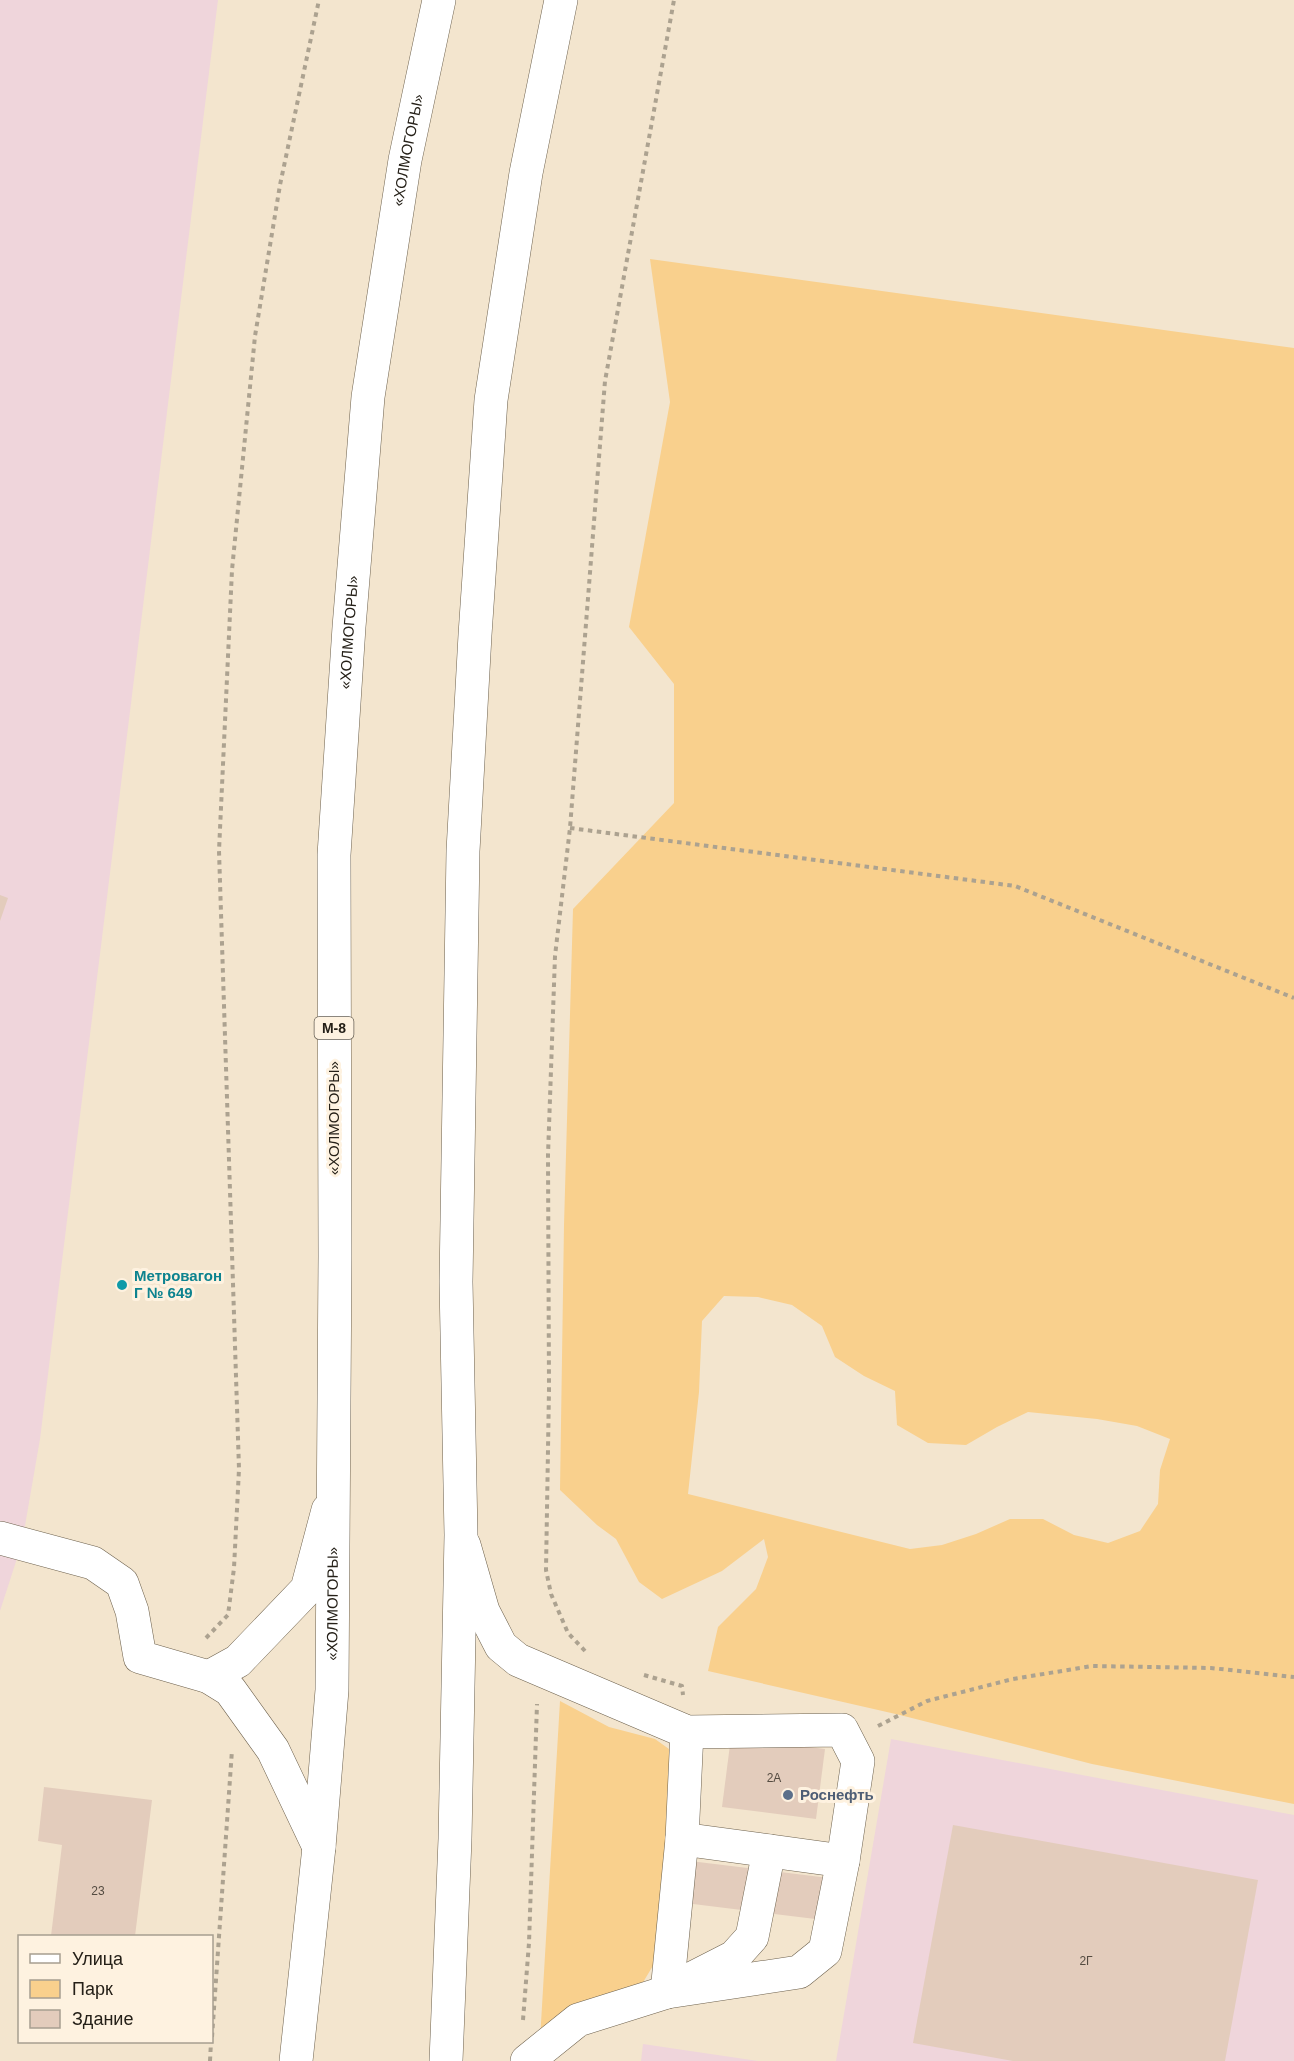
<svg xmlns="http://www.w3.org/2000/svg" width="1294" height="2061" font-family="Helvetica,sans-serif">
<rect width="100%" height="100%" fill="#f3e5ce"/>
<g fill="#efd5db">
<path d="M0 0H218L40 1439 22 1543 0 1611Z"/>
<path d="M891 1739 1294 1815V2061H836Z"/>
<path d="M643 2044 758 2061H641Z"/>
</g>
<g fill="#f9d08d" fill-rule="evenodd">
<path d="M650 259 1294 348V1804L1092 1764 900 1715 708 1671 718 1627 756 1589 768 1557 764 1539 722 1571 662 1599 639 1582 616 1539 597 1525 560 1490 564 1225 573 909 674 803V684L629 627 670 402ZM724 1296 758 1297 792 1305 822 1326 835 1357 864 1376 895 1391 897 1425 928 1443 966 1445 997 1427 1028 1412 1097 1419 1137 1426 1170 1439 1160 1470 1158 1504 1140 1531 1108 1543 1074 1535 1043 1519H1010L976 1534 942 1545 910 1549 688 1494 699 1392 702 1321Z"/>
<path d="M560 1701 609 1727 655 1739 669 1749 679 1773 654 1964 642 1984 540 2040Z"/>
</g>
<g fill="#e3ccbc">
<path d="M0 895 8 898 0 921Z"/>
<path d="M731 1737 825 1749 816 1819 722 1807Z"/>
<path d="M44 1787 152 1800 135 1936H51L62 1845 38 1841Z"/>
<path d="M953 1825 1258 1880 1225 2061H1013L913 2043Z"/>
<path d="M690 1861 845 1880 840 1922 685 1903Z"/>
</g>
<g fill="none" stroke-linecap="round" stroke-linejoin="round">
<g stroke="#6d614d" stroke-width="34">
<g id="minor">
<path d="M0 1538 93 1563 122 1583 132 1611 140 1657 209 1677 230 1690 273 1750 319 1847"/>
<path d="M464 1545 483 1611 501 1646 518 1660 687 1732 842 1730 858 1761 843 1861 825 1951 799 1972 667 1992 578 2020 527 2061"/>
<path d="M209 1677 238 1661 307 1589 328 1510"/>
<path d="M682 1839 843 1861"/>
<path d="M689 1980 734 1957 752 1937 769 1851"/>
<path d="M667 1992 682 1839 687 1732"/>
</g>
</g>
<g stroke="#6d614d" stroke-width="34">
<g id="highway">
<path id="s1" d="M296 2061 319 1847 332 1690 335 1256 334 855 349 627 368 397 405 160 439 0"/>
<path d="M446 2061 455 1839 461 1535 456 1282 463 851 475 635 491 400 526 173 561 0"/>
</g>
</g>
<g stroke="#aca290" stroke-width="4" stroke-dasharray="4.5 4.5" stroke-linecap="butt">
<path d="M570 828 1015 886 1294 998"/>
<path d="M206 1638 228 1615 234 1568 239 1469 219 851 232 570 255 336 280 185 319 0"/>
<path d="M585 1651 568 1633 551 1594 546 1570 549 1389 548 1155 555 956 570 828 605 381 674 0"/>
<path d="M644 1675 682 1686 683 1695"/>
<path d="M878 1726 927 1701 1013 1679 1092 1666 1211 1668 1294 1677"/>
<path d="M523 2020 529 1943 537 1704"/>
<path d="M212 2037 232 1750"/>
<path d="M210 2061 211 2042"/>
</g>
<use href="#minor" stroke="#fff" stroke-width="33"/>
<use href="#highway" stroke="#fff" stroke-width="33"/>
</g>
<circle fill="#0f9aa8" stroke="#fef2e0" stroke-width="2" cx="122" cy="1285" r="6"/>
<circle fill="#5c6f8a" stroke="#fef2e0" stroke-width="2" cx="788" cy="1795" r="6"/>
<g text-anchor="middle" stroke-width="6" stroke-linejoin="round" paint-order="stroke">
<g font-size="12" fill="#544b41">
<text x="774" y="1782">2А</text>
<text x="98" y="1895">23</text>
<text x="1086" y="1965">2Г</text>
</g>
<rect fill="#fef2e0" stroke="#665f54" stroke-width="1.5" x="314.5" y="1017" width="39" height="22" rx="4.5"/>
<g font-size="14" font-weight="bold" fill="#252018">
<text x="334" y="1033">М-8</text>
</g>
<g font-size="15" fill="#252018" stroke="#fef2e0">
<text dy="5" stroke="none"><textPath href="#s1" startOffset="1917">«ХОЛМОГОРЫ»</textPath></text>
<text dy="5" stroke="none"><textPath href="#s1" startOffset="1431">«ХОЛМОГОРЫ»</textPath></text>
<text transform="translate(334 1118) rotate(-90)" y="5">«ХОЛМОГОРЫ»</text>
<text dy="5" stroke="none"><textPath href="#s1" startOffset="459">«ХОЛМОГОРЫ»</textPath></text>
</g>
<g font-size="15" font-weight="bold" fill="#0d838f" stroke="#fef2e0" text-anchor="start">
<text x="134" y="1281">Метровагон<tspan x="134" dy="17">Г № 649</tspan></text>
</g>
<g font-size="15" font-weight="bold" fill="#4e5e75" stroke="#fef2e0" text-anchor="start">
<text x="800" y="1800">Роснефть</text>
</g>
</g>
<rect x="18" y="1935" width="195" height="108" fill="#fef2e0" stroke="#a79e90" stroke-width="1.5"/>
<rect x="30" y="1954" width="30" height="9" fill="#ffffff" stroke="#a79e90" stroke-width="1.5"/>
<text x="72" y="1965" font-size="18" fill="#252018">Улица</text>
<rect x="30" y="1980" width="30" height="18" fill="#f9d08d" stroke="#a79e90" stroke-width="1.5"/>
<text x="72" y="1995" font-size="18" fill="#252018">Парк</text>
<rect x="30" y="2010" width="30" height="18" fill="#e3ccbc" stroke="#a79e90" stroke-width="1.5"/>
<text x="72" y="2025" font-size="18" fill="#252018">Здание</text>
</svg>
